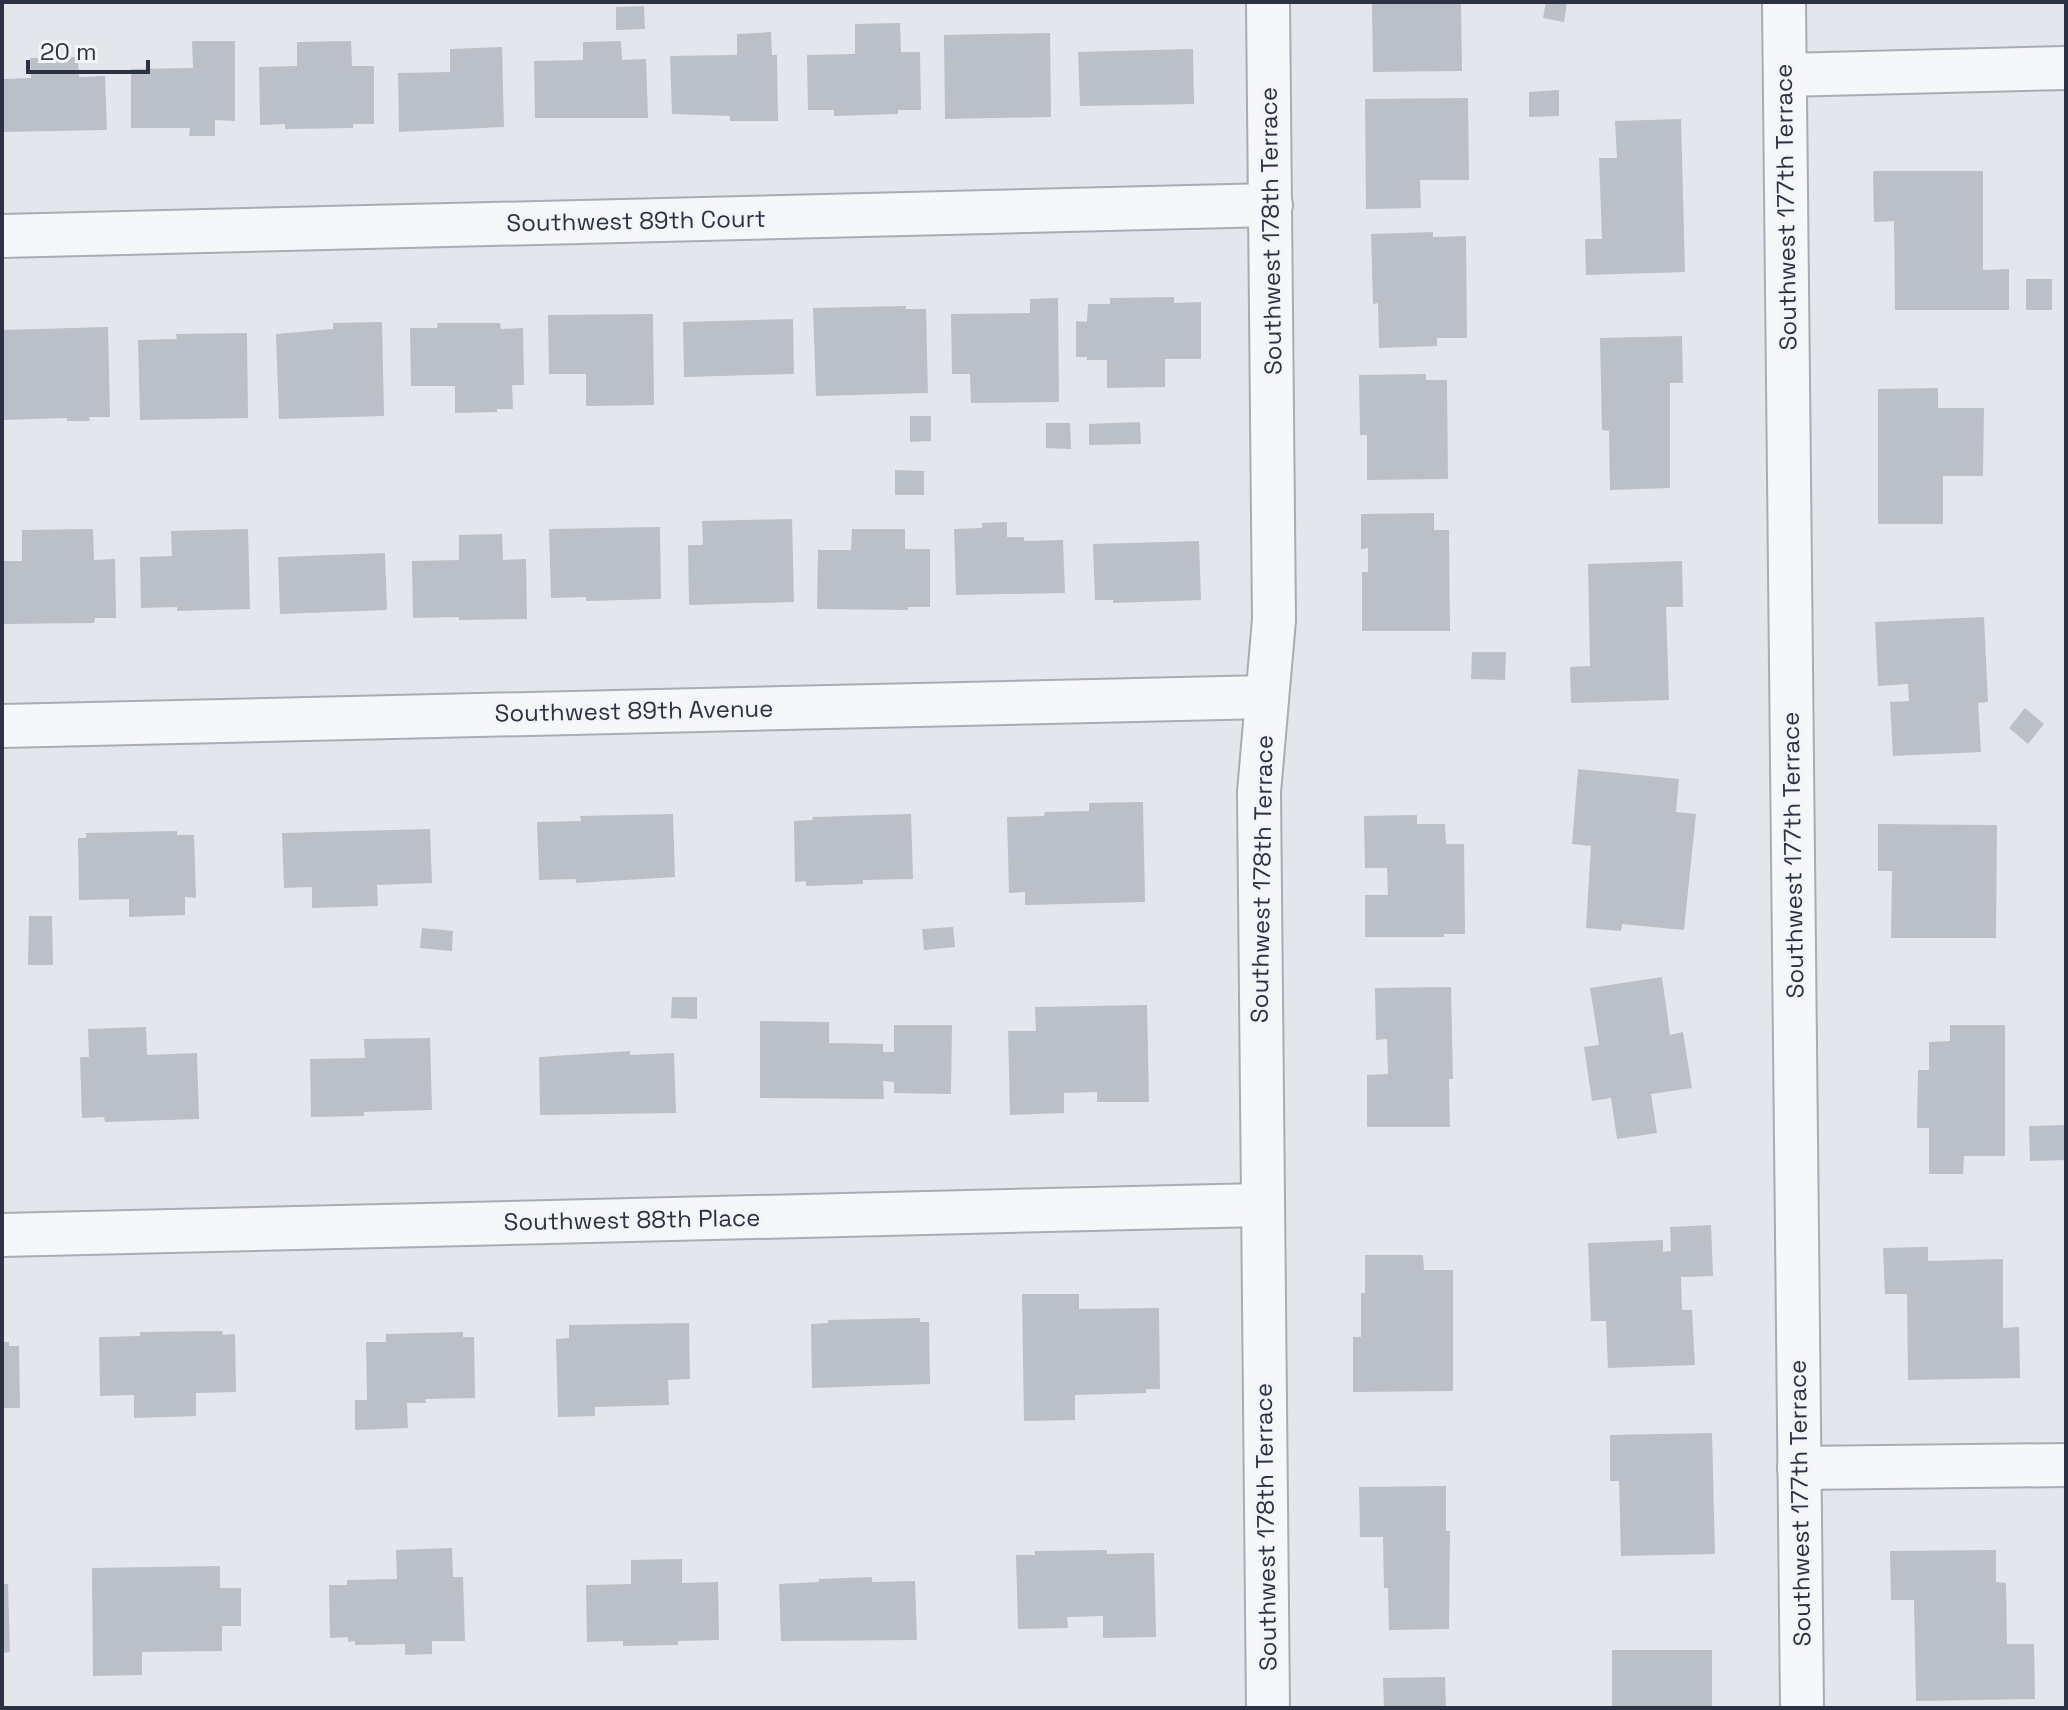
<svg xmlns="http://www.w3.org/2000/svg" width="2068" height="1710" font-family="'Space Grotesk',sans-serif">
<rect width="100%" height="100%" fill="#e4e6eb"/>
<g fill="#bbbfc8">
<path d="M1372 2H1461L1462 71 1373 72Z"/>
<path d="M1546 2H1567L1564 22 1543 18Z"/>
<path d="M644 6 645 29 616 30V7Z"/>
<path d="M900 23 901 52H920L921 110H898V114L834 116V110H808L807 55 855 54V24Z"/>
<path d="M771 32 772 55H777L778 121H730V116L672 114 670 56 737 55V34Z"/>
<path d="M1050 33 1051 117 945 119 944 35Z"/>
<path d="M192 41H235V121L215 120V136H189L190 128H131V69L193 68Z"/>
<path d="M351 41 352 66H374V124H353V128L285 129V124L260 125 259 67 297 66V42Z"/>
<path d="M621 41 622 60 646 59 648 118H535L534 61 583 60V42Z"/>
<path d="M502 47 504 127 399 132 398 73 450 72V49Z"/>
<path d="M1193 49 1194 104 1080 106 1078 52Z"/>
<path d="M78 57 79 77 105 76 107 130 2 132V79L31 78 30 58Z"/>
<path d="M1559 90V116L1529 117V92Z"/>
<path d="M1468 98 1469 180H1420L1421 208 1366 209 1365 99Z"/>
<path d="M1681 119 1685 272 1586 275 1585 239H1602L1599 158H1617L1615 121Z"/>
<path d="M1873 171H1983V270L2009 269V310H1895L1894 221 1874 222Z"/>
<path d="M1433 232V237L1466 236 1467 338H1437V346L1379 348 1378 303 1373 304 1371 234Z"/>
<rect x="2026" y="279" width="26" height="31"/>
<path d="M1174 297V303L1201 302V359H1165V387L1107 388V360H1087V357H1076V321L1087 322 1088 304H1110V298Z"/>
<path d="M1058 298 1059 402 971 403 970 374H952L951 314 1030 313V299Z"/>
<path d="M906 306V309H926L928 393 816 396 813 308Z"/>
<path d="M653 314 654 405 586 406V374H549L548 315Z"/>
<path d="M793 319 794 374 684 377 683 322Z"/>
<path d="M382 322 384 416 279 419 276 334 333 329V323Z"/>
<path d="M438 323H500L501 329 523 328 524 385H512L513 409H497V412L455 413V386H411L410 328H437Z"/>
<path d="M108 327 110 417H89L90 421H67V418L4 420 2 330Z"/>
<path d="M247 333 248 418 140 420 138 340 177 339 176 334Z"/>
<path d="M1682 336 1683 383H1670V488L1610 490 1609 431 1602 430 1600 338Z"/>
<path d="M1426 374V380H1447L1448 479 1367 480V435H1360L1359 375Z"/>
<path d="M1938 388V408H1984L1983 476H1943V524H1878V389Z"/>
<path d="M910 416H931V441L910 442Z"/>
<path d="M1140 422 1141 444 1089 445V424Z"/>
<path d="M1046 423H1070L1071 449 1046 448Z"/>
<path d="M895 470 924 471V495H895Z"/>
<path d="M1434 513V530H1449L1450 631H1362V572H1368V548L1361 549V514Z"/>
<path d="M792 519 794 602 689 605 688 545H703L702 521Z"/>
<path d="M1007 522V537H1024V541L1063 540 1065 593 956 595 954 529 982 528V523Z"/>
<path d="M660 527 661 599 586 601V597L551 598 549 529Z"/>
<path d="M93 529 94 560 115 559 116 618H95L94 623 3 624V561H22V530Z"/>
<path d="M248 529 250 609 177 611V607L141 608 140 557 172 556 171 531Z"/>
<path d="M852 529H905V549H930V607H908V610L817 609 818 550H851Z"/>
<path d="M502 534 503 560 526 559 527 619 459 620V617L413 618 412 561 459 560V535Z"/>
<path d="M1199 541 1201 600 1113 603V600H1095L1093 544Z"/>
<path d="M385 553 387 610 280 614 278 557Z"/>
<path d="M1682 561 1683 607H1666L1669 700 1571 703 1570 667 1590 666 1588 564Z"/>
<path d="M1984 617 1988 702 1978 703 1981 752 1893 756 1890 702 1909 701 1908 684 1878 686 1875 622Z"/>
<path d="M1472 652H1506L1505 680 1471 679Z"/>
<path d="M2025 708 2044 724 2028 744 2009 728Z"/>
<path d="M1578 769 1679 779 1676 812 1696 814 1684 930 1622 924 1621 931 1586 928 1591 846 1572 844Z"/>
<path d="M1143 802 1145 902 1025 905V892L1009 893 1007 817 1044 816 1045 812 1089 811V803Z"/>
<path d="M673 814 675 877 576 883V879L539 880 537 822 581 821 580 816Z"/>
<path d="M911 814 913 879 863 880V884L806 886V881L795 882 794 821 813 820 812 817Z"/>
<path d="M1417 815V824H1445L1446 844H1464L1465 934H1444V937H1365V895H1388L1387 868H1365L1364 816Z"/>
<path d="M1878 824 1997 825 1996 938H1891L1892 871H1878Z"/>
<path d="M430 829 432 883 377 885 378 906 312 908V887L284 888 282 833Z"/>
<path d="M177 831V835H194L196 898 185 897V915L129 917V899L79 900 78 838H86V833Z"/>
<path d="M29 916H52L53 965H28Z"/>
<path d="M953 927 955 947 924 950 922 929Z"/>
<path d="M422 928 453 931 452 951 420 948Z"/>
<path d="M1662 977 1670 1035 1683 1032 1692 1088 1651 1094 1657 1133 1617 1139 1611 1098 1592 1101 1584 1047 1599 1045 1590 988Z"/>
<path d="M1451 987 1453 1079H1449L1450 1127H1367V1075L1388 1074 1387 1039 1376 1040 1375 988Z"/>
<path d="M672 997H697V1019L671 1018Z"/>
<path d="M1147 1005 1149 1102H1097V1092L1064 1093V1113L1010 1115 1008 1031H1036L1035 1007Z"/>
<path d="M760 1021 829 1022V1043L883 1044V1052H894V1025H952L951 1094 894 1093V1082L883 1081 884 1099 760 1098Z"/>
<path d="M1950 1025H2005V1156H1964L1963 1174H1929V1128H1917L1918 1070H1929V1042L1950 1041Z"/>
<path d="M146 1027 147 1055 197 1053 199 1119 105 1122 104 1117 82 1118 80 1057H89L88 1029Z"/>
<path d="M430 1038 432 1110 364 1112V1116L311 1117 310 1059 365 1058 364 1039Z"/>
<path d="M630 1051V1055L674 1053 676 1113 540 1115 539 1057Z"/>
<path d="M2066 1125V1160L2030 1161 2029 1126Z"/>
<path d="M1711 1225 1713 1276 1681 1277 1682 1310H1692L1695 1365 1608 1368 1606 1321H1591L1588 1243 1663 1240V1252L1671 1251 1670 1227Z"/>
<path d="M1928 1247V1261L2003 1259V1328L2019 1327 2020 1378 1908 1380 1907 1294H1885L1883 1248Z"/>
<path d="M1365 1255H1423L1424 1270H1453V1391L1353 1392V1337H1361V1293H1365Z"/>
<path d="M1022 1294H1079V1309L1159 1308 1160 1389H1146V1393L1075 1395V1420L1024 1421Z"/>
<path d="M920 1318V1322H929L930 1384 812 1388 811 1324 828 1323V1320Z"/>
<path d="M689 1323 690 1379 668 1380 669 1405 595 1407V1416L558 1417 556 1339 569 1338V1325Z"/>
<path d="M222 1331 223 1335 235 1334 236 1392 196 1393V1416L134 1418V1395L100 1396 99 1337 140 1336V1332Z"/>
<path d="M463 1332V1337H474L475 1398 425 1399 426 1403H407L408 1428 355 1430V1400H367L366 1342H386V1334Z"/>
<path d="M2 1342H9V1346H19L20 1408H2Z"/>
<path d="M1712 1433 1715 1554 1621 1556 1619 1481H1610V1435Z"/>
<path d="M1446 1486V1531H1450L1449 1629 1389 1630 1388 1588H1384L1383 1537H1360L1359 1487Z"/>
<path d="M452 1548 453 1577H463L465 1641H432V1654L405 1655V1644L355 1645V1641L348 1642V1637L330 1638 329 1585H347V1580L397 1579 396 1550Z"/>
<path d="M1107 1550V1554L1154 1553 1156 1637 1103 1638V1616L1067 1617 1068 1628 1018 1629 1016 1555H1035V1551Z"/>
<path d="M1996 1550V1582L2006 1583 2007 1644H2034L2035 1699 1916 1701 1914 1600H1891L1890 1551Z"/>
<path d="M682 1559V1583L718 1582 719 1640 678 1641V1645L623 1646V1641L587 1642 586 1585 631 1584V1560Z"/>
<path d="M220 1566V1588H241V1626H222V1651L142 1652V1675L93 1676 92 1568Z"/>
<path d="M872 1577V1582L915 1581 917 1640 781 1641 779 1584 819 1582V1579Z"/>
<path d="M2 1584H8L10 1652 2 1653Z"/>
<rect x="1612" y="1650" width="100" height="58"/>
<path d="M1445 1677 1446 1708H1384L1383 1678Z"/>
</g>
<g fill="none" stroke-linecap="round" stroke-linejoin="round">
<g stroke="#a9acb5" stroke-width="46">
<g id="street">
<path d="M1784 2 1802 1708"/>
<path d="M1785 75 2066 68"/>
<path d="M2 236 1271 205"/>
<path d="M2 726 1267 697"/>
<path d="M2 1235 1261 1205"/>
<path d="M1799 1468 2066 1465"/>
<path d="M1268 1708 1259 792 1274 620 1268 2"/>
</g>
</g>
<use href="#street" stroke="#f6f7f9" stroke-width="42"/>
</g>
<g text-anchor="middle" stroke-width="6" stroke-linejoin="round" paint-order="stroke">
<g font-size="24" fill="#2c3243" stroke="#f4f5f8">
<text transform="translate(1786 207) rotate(-91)" y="8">Southwest 177th Terrace</text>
<text transform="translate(636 221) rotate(-1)" y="8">Southwest 89th Court</text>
<text transform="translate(1271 231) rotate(-91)" y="8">Southwest 178th Terrace</text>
<text transform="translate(634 711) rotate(-1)" y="8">Southwest 89th Avenue</text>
<text transform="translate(1793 855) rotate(-91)" y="8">Southwest 177th Terrace</text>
<text transform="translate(1262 879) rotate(-89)" y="8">Southwest 178th Terrace</text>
<text transform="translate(632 1220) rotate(-1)" y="8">Southwest 88th Place</text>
<text transform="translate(1800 1503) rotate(-91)" y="8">Southwest 177th Terrace</text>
<text transform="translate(1266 1527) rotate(-91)" y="8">Southwest 178th Terrace</text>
</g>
</g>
<rect width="2068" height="1710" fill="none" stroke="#2c3243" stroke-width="8"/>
<path d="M28 60v12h120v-12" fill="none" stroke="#2c3243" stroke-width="4"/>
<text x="40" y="60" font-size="24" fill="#2c3243" stroke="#f4f5f8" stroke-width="6" paint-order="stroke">20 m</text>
</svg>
